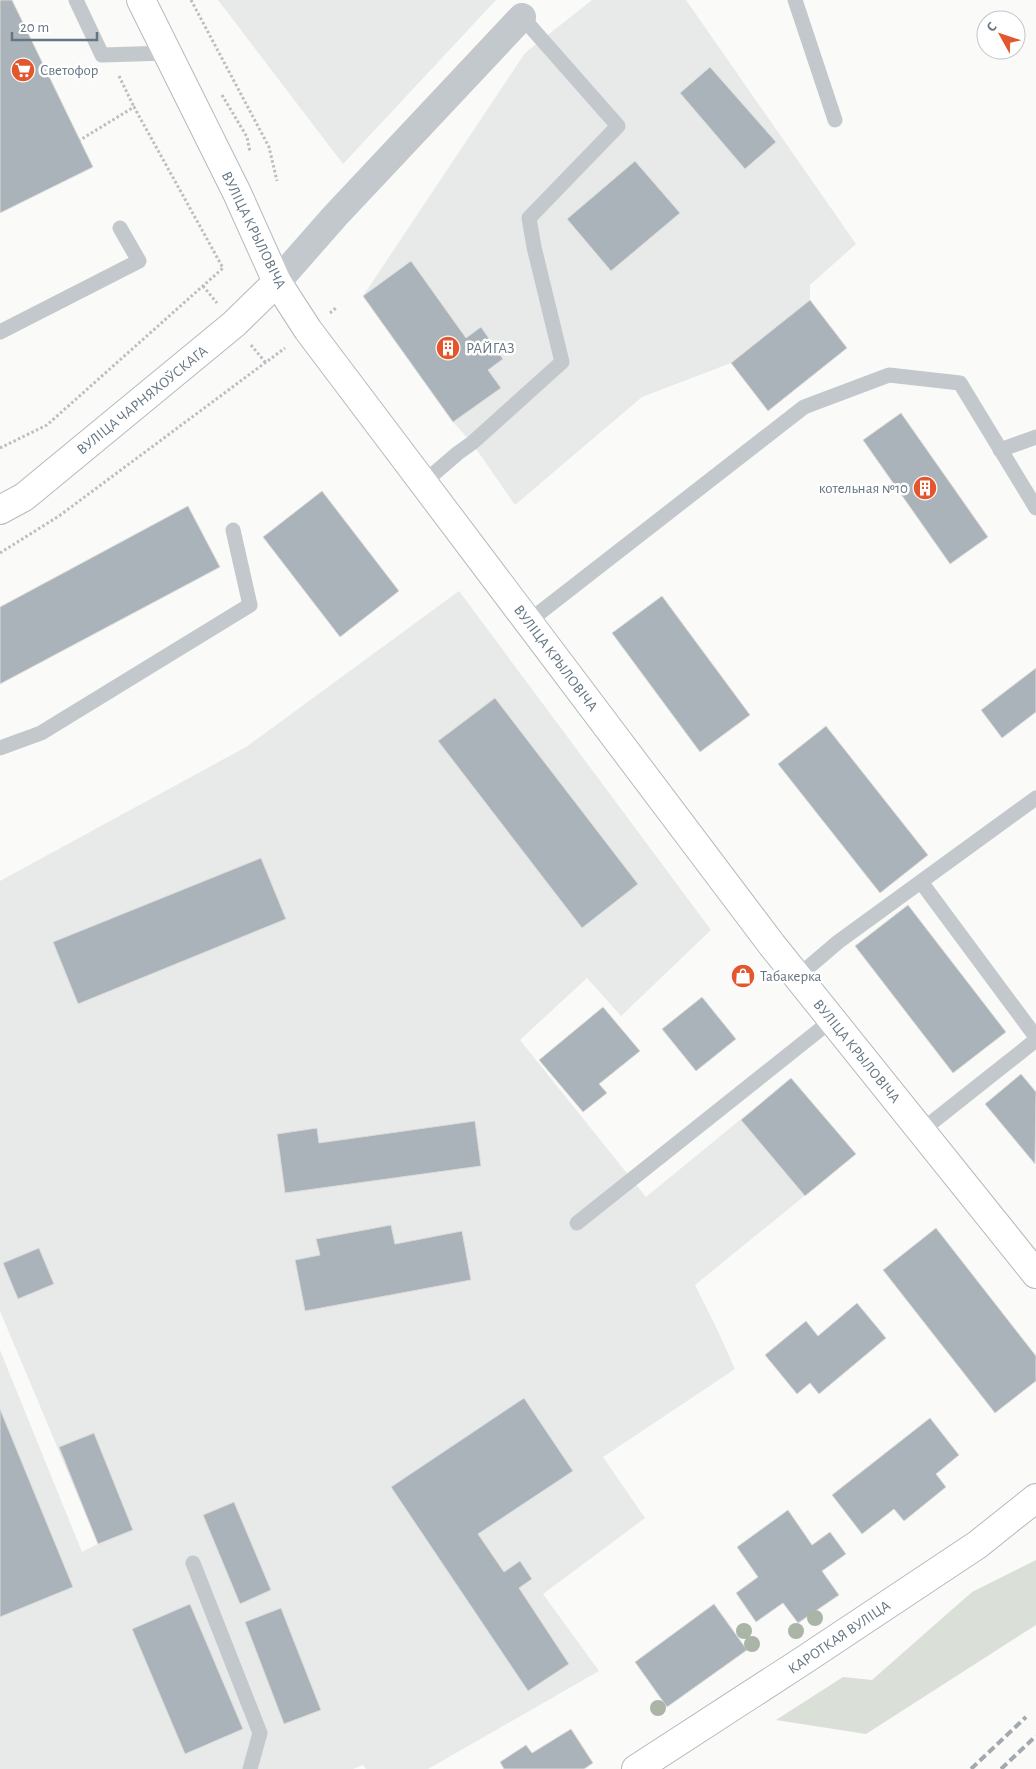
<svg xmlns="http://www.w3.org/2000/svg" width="1036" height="1769" font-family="'Alegreya Sans',sans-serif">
<rect width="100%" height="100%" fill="#fafaf8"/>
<g fill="#e8e9e9">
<path d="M218 0H496L343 164Z"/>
<path d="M592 0H686L856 244 810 285V300L731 363 642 397 515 505 472 443 453 422 363 296 525 53Z"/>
<path d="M459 591 711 930 621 1016 587 978 520 1040 646 1197 791 1078 856 1154 695 1285 717 1329 735 1369 603 1457 645 1518 543 1594 599 1671 428 1769H366L363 1765 353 1769H0V1350L82 1552 98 1544 0 1311V881L246 747Z"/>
</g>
<path fill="#dadfd7" d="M1036 1560V1625L866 1734 776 1720 843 1677 872 1680 972 1592Z"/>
<g fill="#aab3b9" stroke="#dcdcda">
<path d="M0 0H12L93 167 0 213Z"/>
<path d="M710 67 776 142 745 169 680 93Z"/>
<path d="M635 161 680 213 611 271 567 219Z"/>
<path d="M411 261 466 338 481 327 503 359 488 370 501 388 453 422 363 296Z"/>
<path d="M810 300 847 348 768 411 731 363Z"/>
<path d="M901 413 988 537 950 564 863 440Z"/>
<path d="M322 491 399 591 340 637 263 537Z"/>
<path d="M188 506 220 567 0 684V607Z"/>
<path d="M662 596 750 715 700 752 612 633Z"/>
<path d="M1036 668V712L1002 738 981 710Z"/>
<path d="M495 698 638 884 582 928 438 741Z"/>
<path d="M826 726 928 855 880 893 778 764Z"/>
<path d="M261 858 286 919 78 1004 53 942Z"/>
<path d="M908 905 1006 1032 953 1073 855 946Z"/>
<path d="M702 997 736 1039 696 1071 662 1029Z"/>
<path d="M603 1007 640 1051 599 1084 607 1093 583 1112 539 1060Z"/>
<path d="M1021 1074 1036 1092 1035 1164 985 1104Z"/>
<path d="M791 1078 856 1154 805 1196 741 1120Z"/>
<path d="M475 1121 481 1166 285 1193 277 1134 317 1128 319 1143Z"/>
<path d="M391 1225 395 1244 462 1231 471 1280 305 1311 295 1260 320 1255 316 1239Z"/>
<path d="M936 1228 1036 1356V1381L995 1413 883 1270Z"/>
<path d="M39 1248 54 1284 18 1299 3 1263Z"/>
<path d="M857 1303 886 1338 819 1394 810 1383 797 1394 765 1355 806 1321 818 1336Z"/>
<path d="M524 1398 573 1471 478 1534 504 1572 520 1561 532 1579 519 1588 569 1664 528 1691 391 1487Z"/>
<path d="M0 1409 73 1587 0 1617Z"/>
<path d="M930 1418 959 1455 936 1474 946 1487 904 1521 894 1509 862 1534 832 1495Z"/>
<path d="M94 1433 133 1530 98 1544 59 1447Z"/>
<path d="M234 1502 271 1590 240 1604 203 1515Z"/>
<path d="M788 1510 812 1545 830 1532 846 1554 822 1571 839 1595 798 1623 783 1603 756 1622 736 1593 758 1577 737 1547Z"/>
<path d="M190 1604 243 1729 185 1754 132 1629Z"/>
<path d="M714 1604 747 1650 667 1707 635 1662Z"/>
<path d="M281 1608 321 1710 284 1724 245 1622Z"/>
<path d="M571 1729 593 1763 584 1769H504L500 1762 526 1745 532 1753Z"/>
</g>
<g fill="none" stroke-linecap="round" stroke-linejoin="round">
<g stroke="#b3babf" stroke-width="30">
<g id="secondary">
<path d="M141 0 237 193 277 282 308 330 772 945 1036 1274"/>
<path d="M0 510 24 497 234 324 277 282"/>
<path d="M636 1769 801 1662 977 1545 1036 1498"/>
</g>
</g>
<g stroke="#bbbfc2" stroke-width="3" stroke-dasharray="2.5 2.5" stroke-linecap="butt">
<path d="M191 0 269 147 277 181"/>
<path d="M119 76 134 107"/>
<path d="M222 95 247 137 250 152"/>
<path d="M203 286 217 303"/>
<path d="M330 313 337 307"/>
<path d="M251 345 266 363"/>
<path d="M0 448 47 425 223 268 134 107 80 140"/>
<path d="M0 553 59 516 285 348"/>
</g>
<g stroke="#c3c8cc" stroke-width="15">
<path d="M76 0 102 55 168 53"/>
<path d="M795 0 835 120"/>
<path d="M0 332 139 261 120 228"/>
<path d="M1000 450 1036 437"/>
<path d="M423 483 458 453 472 443 562 362 534 247 529 218 618 126 522 17"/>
<path d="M529 621 804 407 889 375 960 383 1036 508"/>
<path d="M0 748 41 733 250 605 233 530"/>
<path d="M921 882 1036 1037"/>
<path d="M797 977 838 942 1036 798"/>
<path d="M921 1131 1036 1040"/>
<path d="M577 1223 832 1020"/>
<path d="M193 1563 260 1733 250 1769"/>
</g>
<path stroke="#c3c8cc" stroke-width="28" d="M277 282 335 216 522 17"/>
<use href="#secondary" stroke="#fff" stroke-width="28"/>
<g stroke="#a2aab0" stroke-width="4" stroke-dasharray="8 4" stroke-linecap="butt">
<path d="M971 1769 1026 1717"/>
<path d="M1001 1769 1036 1736"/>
</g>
</g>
<g fill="#aab4a7">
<circle cx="815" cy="1618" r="8"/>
<circle cx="744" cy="1631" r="8"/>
<circle cx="796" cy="1631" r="8"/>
<circle cx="752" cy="1644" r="8"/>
<circle cx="658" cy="1708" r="8"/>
</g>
<defs>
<g id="supermarket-disc" transform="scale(1.25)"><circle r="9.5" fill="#e4572e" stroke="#fff"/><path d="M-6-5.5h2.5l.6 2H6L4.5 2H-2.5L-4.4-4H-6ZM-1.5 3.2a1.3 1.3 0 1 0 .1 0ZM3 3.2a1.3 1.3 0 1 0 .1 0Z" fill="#fff"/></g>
<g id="building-disc" transform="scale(1.25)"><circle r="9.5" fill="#e4572e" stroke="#fff"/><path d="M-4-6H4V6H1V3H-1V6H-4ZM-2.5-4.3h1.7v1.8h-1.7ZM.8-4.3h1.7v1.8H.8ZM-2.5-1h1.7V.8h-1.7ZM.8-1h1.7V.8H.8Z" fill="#fff"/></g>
<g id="shop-disc" transform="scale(1.25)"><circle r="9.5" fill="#e4572e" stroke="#fff"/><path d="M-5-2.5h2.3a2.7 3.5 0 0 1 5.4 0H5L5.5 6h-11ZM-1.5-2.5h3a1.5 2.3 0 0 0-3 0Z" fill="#fff"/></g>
</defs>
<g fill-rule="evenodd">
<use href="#supermarket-disc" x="23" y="70"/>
<use href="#building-disc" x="448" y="348"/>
<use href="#building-disc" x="925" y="488"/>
<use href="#shop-disc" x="743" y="976"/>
</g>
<g text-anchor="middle" stroke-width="5" stroke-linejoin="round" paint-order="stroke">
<g font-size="15" fill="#657683" stroke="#fff" text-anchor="start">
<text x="40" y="75">Светофор</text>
<text x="466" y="353">РАЙГАЗ</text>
<text x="908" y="493" text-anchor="end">котельная №10</text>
<text x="760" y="981">Табакерка</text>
</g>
<g font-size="15" fill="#657683" stroke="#fff">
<text transform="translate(254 230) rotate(64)" y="5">ВУЛІЦА КРЫЛОВІЧА</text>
<text transform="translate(142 400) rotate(-39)" y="5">ВУЛІЦА ЧАРНЯХОЎСКАГА</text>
<text transform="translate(556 658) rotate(53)" y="5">ВУЛІЦА КРЫЛОВІЧА</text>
<text transform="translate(857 1051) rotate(51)" y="5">ВУЛІЦА КРЫЛОВІЧА</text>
<text transform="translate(839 1637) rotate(-34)" y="5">КАРОТКАЯ ВУЛІЦА</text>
</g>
</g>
<g transform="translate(1001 35) rotate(310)"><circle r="24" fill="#ffffff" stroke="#c1c8cd"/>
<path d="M0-4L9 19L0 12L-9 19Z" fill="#e4572e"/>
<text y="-8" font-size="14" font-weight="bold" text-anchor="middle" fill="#657683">С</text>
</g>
<path d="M12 32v8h85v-8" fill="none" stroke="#657683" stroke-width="2.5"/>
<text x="20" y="32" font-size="15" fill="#657683" stroke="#ffffff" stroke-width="4" paint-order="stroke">20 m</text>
</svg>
